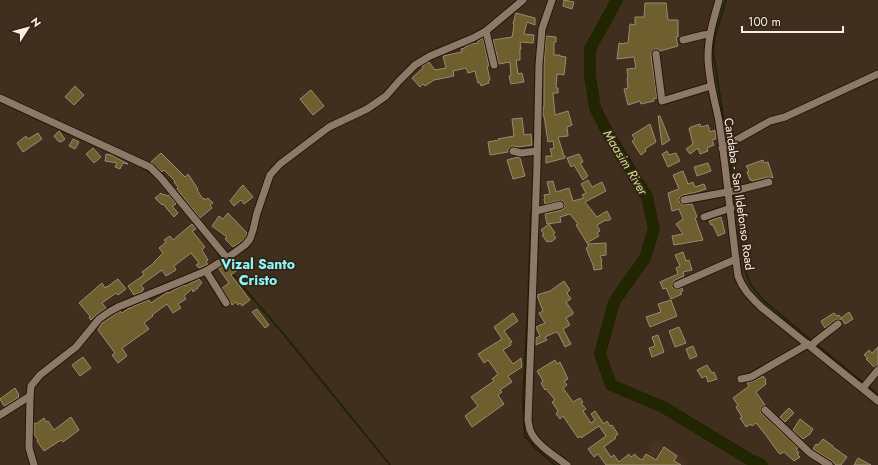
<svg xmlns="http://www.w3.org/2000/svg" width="878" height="465" font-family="Jost,sans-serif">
<rect width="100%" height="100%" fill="#402f1f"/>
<path fill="#4a331e" d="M655 440 689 461 686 465H640Z"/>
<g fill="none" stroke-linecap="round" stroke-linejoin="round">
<g stroke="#212601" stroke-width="2">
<path d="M726 0 715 37 713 51 727 143"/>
<path d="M728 147 734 188"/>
<path d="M142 167 147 170 154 176"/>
<path d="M734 193 745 270 751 285 763 300 812 341"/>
<path d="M531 212 528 307 523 399 524 424 525 436 535 448 555 465"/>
<path d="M200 230C207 240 215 248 222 258 224 261 223 263 226 267"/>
<path d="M231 273 237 278 244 288 286 337 390 465"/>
<path d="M816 344 878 395"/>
</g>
<path stroke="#212601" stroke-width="12" d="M617 0 590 49V76L595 108 610 137 647 197 654 229 645 258 614 302 600 354 611 385 663 407 749 459 762 465"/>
</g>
<g fill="#705f2e" stroke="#958c73">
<path d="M564 0 574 2 572 9 563 6Z"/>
<path d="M645 3H666L668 20H678V37H676L678 46 660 51 658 49H655L652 52 651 55 657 98 653 99 654 101 641 104 640 101 628 105 624 89 628 88 627 78H628L627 69 636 68 634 57 617 59 619 43 624 44V43H628L630 24 635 25V17H644Z"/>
<path d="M516 13 535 18V25L527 22 524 34 534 35 533 43 520 42 521 49H520V60H516L518 74 522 73 524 82 511 84 509 76 511 75 510 62 499 64 493 40 512 37 513 32 514 24H513Z"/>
<path d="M546 36 556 37V42H554V55H560V56L566 57 564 75 557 74 556 88H558V93H553L555 115 568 111 572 125 567 127 568 136 558 137 564 156H565V158L546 163V156H552L550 149 554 148 553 141 548 142 544 116H543V107H544V65Z"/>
<path d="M483 38 489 66H487L490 80 488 81 489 83 481 86 480 83H478L475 71 468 73 466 68 453 71 454 76 434 80 425 86 423 84 420 87 412 78 423 68 422 66 429 62 435 70 446 68 443 56 462 52 461 49 465 48V47L471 44 478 43V41Z"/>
<path d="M75 86 84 95 74 105 65 97Z"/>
<path d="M311 90 324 106 313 115 300 99Z"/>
<path d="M658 116H660L668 136 670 140 662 145Z"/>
<path d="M522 118 524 135 531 134 532 145 518 147 512 146 508 149V152L490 155 488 142 499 140 498 139 514 136 512 119Z"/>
<path d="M650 124 656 142 645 149 646 151 641 155 632 141 635 139 632 135Z"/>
<path d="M700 124 701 127 708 125 710 132 715 130 716 139 712 140 714 145 707 148 708 151 700 154 698 148 690 154 686 149 693 144 689 128H691V127Z"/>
<path d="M59 131 65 139 61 142 58 141 54 136Z"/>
<path d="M38 133 42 139 23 152 17 143 26 136 28 139Z"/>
<path d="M73 139 79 142 75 149 69 146Z"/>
<path d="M93 148 101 157 94 163 86 154Z"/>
<path d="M667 151 669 155 676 153 680 161 668 167 662 154Z"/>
<path d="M161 153 185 177 188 174 198 189 197 190 203 199 204 198 205 200 208 198 213 203 210 205 212 208 200 218 177 189 178 187 174 182 175 181 164 170 162 172 151 162Z"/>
<path d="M106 154 111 155 128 164 123 163 120 169 115 167 117 163 105 161Z"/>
<path d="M579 154 583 162 580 163 588 176 583 180 574 165 571 167 567 158Z"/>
<path d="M518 157 520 158 525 176 513 179 507 160Z"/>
<path d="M763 160 764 163 768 162 773 178 768 177 752 181V180H750L747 172 749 171 746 166Z"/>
<path d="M708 163 711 171 697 176 694 167Z"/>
<path d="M683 171 688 184 693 182 695 187 704 184 706 189 697 192 683 195 679 198V201L680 203 683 205 692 204 697 217 695 218 703 240 674 245 672 236 683 234 676 224 683 219 679 209 672 211 668 193 679 189 673 175Z"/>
<path d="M588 180 592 187 602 182 606 191 585 202 597 217 607 211 611 219 607 221 606 220 597 225 600 231 597 233 599 236 587 243 576 225 578 224 570 214 560 217 561 222 547 224 545 214 562 210 564 208 565 204 563 201 561 200 545 204 544 199 545 198 544 195 550 194 547 182 553 181 556 192 569 188 573 201 584 198 582 195 586 193 581 184Z"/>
<path d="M243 185 253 197 244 204 241 200 234 206 230 201 241 187Z"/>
<path d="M161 193 163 195 164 194 167 196 169 195 176 204 172 206 178 213 174 217 163 204 162 205 155 198Z"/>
<path d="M228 213 247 233 246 237 242 241 233 247 225 239 227 237 212 226 219 216 223 219Z"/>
<path d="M721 217 725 233 718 236 713 225H711L709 221Z"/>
<path d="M192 224 196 229 192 231 205 247 202 250 208 260 206 262 208 264 199 268 196 265 199 263 191 253 174 266 176 270 166 276 162 270 141 285 144 289 142 290 143 291 134 295 128 286 144 275 142 272 154 263V262L163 253 159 248 166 242 164 240 170 236 173 240Z"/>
<path d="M549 224 555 233 553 234 556 238 551 242 549 241 547 242 542 235 544 234 541 230Z"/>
<path d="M606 243V255L600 256 602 261 601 262 602 269 594 270 593 265 586 248 589 246 587 244Z"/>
<path d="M683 252 686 261 689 260 692 270 683 272 684 276 675 280 673 282 672 287 674 289 677 290 682 288 683 291 680 292 682 294 671 299 666 288 663 289 660 282 678 274 676 268 680 266 675 255Z"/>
<path d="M234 259 240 268 231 275 250 300 242 306 240 303 238 305 236 302 232 305 231 303 222 288 229 283 219 269Z"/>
<path d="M118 279 126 289 118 295 116 293 102 303 106 308 96 315 91 320 89 318 90 316 79 303 102 283 105 288 107 286V287Z"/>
<path d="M199 279 202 283 198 287V288L193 292 192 289 184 296 186 299 178 304 181 308 173 313 167 304 152 315 153 316 144 323 149 329 122 348 127 356 118 363 112 355 115 353 98 330 102 323 120 311 122 313 129 308H131L134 306 149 300 151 303 166 293 168 292 169 293 174 290 184 285 185 286Z"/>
<path d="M564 281 570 290 567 293 571 299 566 302 573 312V314L566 318 570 325 563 329 571 344 565 347 558 333H557L556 332 545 337 547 340 536 345V338L540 336 536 327 545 323 539 313 543 311 537 295 550 291Z"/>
<path d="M671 300 677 316 650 327 646 317 661 312 658 304Z"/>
<path d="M257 309 269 325 265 328 252 312Z"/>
<path d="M849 312 853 319 845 324 841 318Z"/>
<path d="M513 313 518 321 504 331 512 342 510 343 511 345 503 350 513 364 521 358 522 367 508 376 512 382 500 390 502 392 498 395 504 404 472 427 465 416 478 406 471 397 494 381 492 379 498 374 488 360 484 363 478 354 502 339 494 327Z"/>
<path d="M834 313 837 316 839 315 842 319 835 320 825 328 821 321Z"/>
<path d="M679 327 686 343 675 347 669 331Z"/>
<path d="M658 335 664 352 652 357 649 348 655 346 652 337Z"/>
<path d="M693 346 697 356 690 359 686 349Z"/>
<path d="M878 347V365L874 367 866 359 868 358 864 355 869 350 872 353Z"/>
<path d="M83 357 91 368 80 376 72 365Z"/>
<path d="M555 360 557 364 560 362 568 379 564 381 567 385 563 388 573 402 580 398 583 402 581 403 586 409 583 411 591 423 595 420 591 414 595 411 604 424 607 421 610 426 612 425 618 434 615 437 616 438 604 447 611 457 614 455 619 462 629 454 631 457 635 454 637 457 642 460 646 454 656 460 664 447 677 456 674 461 681 465H606L598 454 594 457 588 449 606 436 599 426 581 438 580 436 578 438 563 416 560 419 556 414 558 411 552 402 555 400 546 389 545 390 541 383 543 381 537 371Z"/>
<path d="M707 365 712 373 714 372 717 379 708 382 706 376 702 378 697 370Z"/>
<path d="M763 376 766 380 765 381 766 384 756 392 765 405 761 407 760 412 798 448 796 449 799 453 797 454 800 457 794 461 784 452 780 454 778 452 765 434 756 423 752 426 751 424 746 427 740 418 742 417 736 407 738 405 733 398 749 386 747 383 754 381Z"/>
<path d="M15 388 19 395 18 396 19 397 4 406 0 399Z"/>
<path d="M789 408 794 413 785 422 780 417Z"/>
<path d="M71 417 79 430 63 442 61 440 44 451 37 441 38 440 34 434V423L36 424 44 418 46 422 48 421 54 430Z"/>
<path d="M800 419 813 429 810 434 803 439 793 430Z"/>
<path d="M823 439 833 446V447L847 457 841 465H836L832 461 813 449 816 444 818 445Z"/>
<path d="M858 458 871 465H854Z"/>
</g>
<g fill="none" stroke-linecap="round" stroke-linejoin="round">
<g stroke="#261607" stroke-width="9">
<g id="minor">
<path d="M552 0 542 29 539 65 537 167 528 421C529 424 529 427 530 430 535 444 555 456 567 465"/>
<path d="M719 0C714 18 708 37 708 56 708 79 715 100 719 122 727 173 731 225 738 276 743 290 751 297 761 307L878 401"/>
<path d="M486 31 494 65"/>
<path d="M683 40 703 35 710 34"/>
<path d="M656 54 662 101 711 86"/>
<path d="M0 98 139 162 150 167 161 178 227 258"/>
<path d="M722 148 770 121 785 117 878 74"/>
<path d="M513 151 521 153 537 151"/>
<path d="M684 200 738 190 769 182"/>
<path d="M536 211 560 205"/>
<path d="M704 217 731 208"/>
<path d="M206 271 226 303"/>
<path d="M677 285 736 259"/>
<path d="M811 346 816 341 838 324"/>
<path d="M741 379 751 377 808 344"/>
<path d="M863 388 878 370"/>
<path d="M765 410 810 453 829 465"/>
<path d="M0 415 30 396"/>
<path d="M34 465 29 448 30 396 31 386 40 375 76 347 99 319 109 312 118 307 206 271 227 258 245 245 250 239 253 230 257 213 270 175 280 164 329 127 367 109 386 96 399 81 415 65 430 56 473 38 486 31 523 0"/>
</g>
</g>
<use href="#minor" stroke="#8d7967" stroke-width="7"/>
</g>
<g text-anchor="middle" stroke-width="4" stroke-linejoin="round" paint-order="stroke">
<g font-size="12" fill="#fbefe5" stroke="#352515">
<text transform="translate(739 194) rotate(82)" y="4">Candaba - San Ildefonso Road</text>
</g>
<g font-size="13" font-style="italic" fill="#cfde90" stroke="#352515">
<text transform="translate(626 162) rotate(59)" y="5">Maasim River</text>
</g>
<g font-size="14" font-weight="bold" fill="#8bf7fa" stroke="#352515">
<text x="258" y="269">Vizal Santo<tspan x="258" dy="16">Cristo</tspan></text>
</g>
</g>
<g transform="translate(28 28) rotate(54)" stroke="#352515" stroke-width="3" paint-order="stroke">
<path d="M0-3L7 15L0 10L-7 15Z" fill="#fbefe5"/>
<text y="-6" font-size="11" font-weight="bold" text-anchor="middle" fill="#fbefe5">N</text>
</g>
<path d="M742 26v6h101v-6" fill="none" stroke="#fbefe5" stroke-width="2"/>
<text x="748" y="26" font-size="12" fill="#fbefe5" stroke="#352515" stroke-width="3" paint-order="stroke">100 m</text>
</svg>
